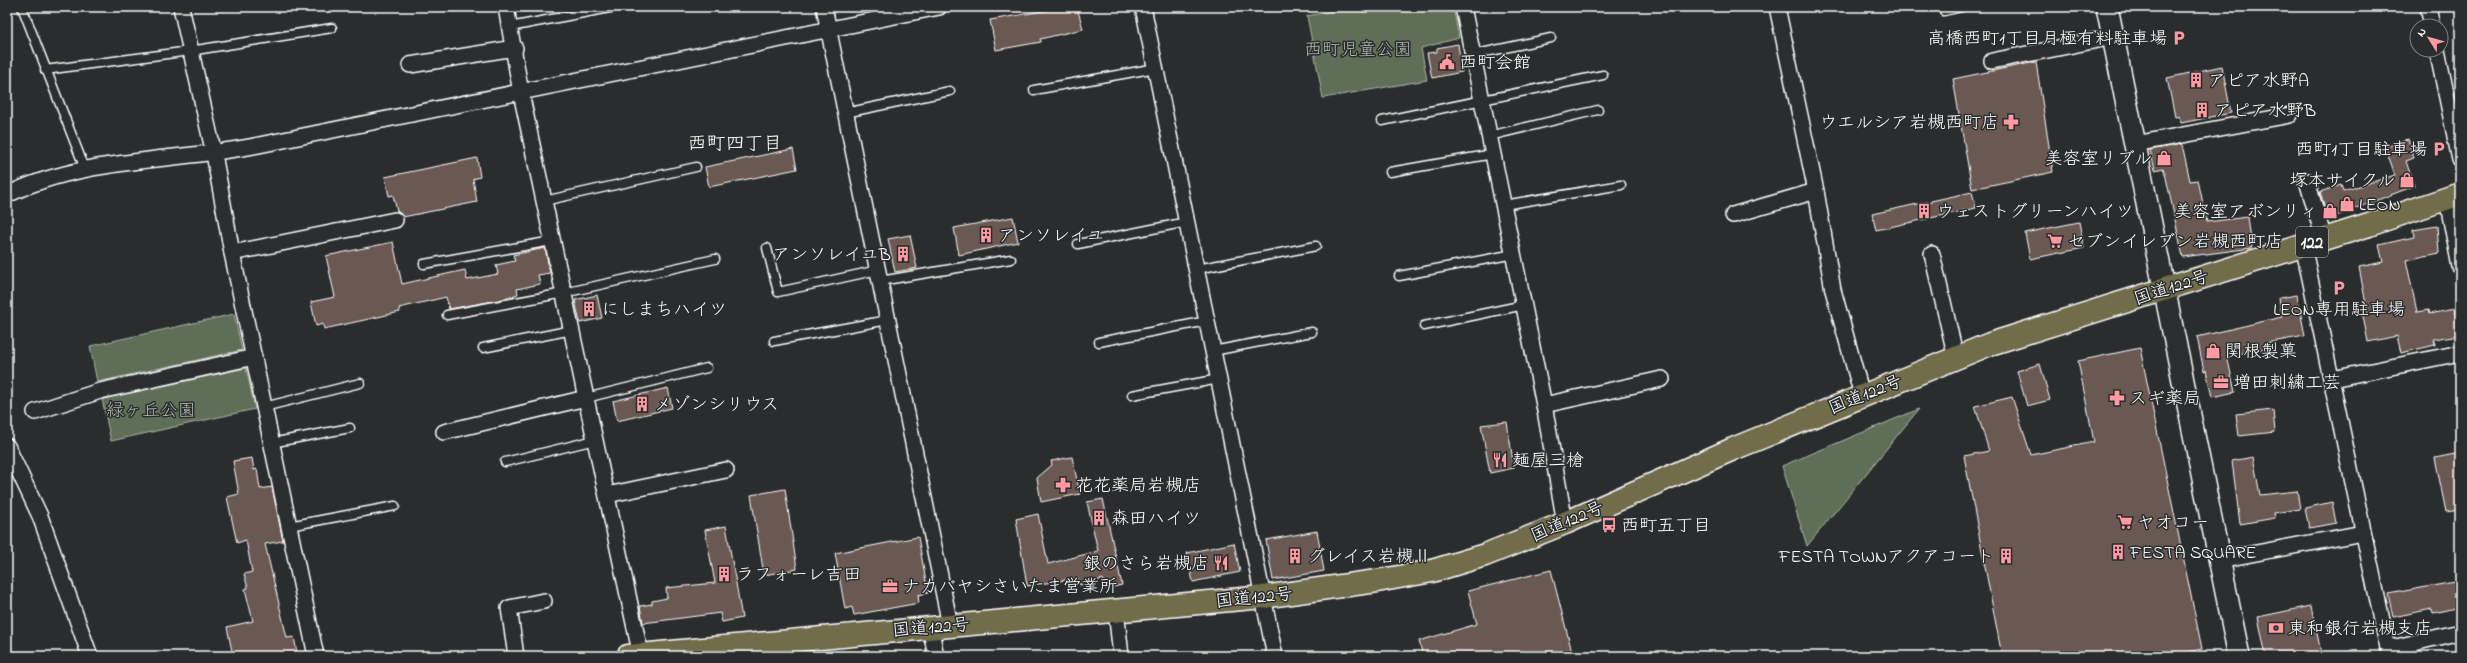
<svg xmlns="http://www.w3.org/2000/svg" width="2467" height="663" font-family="'Indie Flower','Klee One',sans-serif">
<rect width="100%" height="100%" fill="#2a2d2e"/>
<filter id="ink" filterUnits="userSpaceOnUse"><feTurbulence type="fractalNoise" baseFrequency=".025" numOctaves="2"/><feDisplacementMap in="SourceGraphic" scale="8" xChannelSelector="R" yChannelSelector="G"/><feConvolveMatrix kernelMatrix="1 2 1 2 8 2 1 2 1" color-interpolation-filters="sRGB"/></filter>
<g filter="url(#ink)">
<g fill="#5f6e57" stroke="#afb6ab">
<path d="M1354 7H1453L1459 38 1421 48 1427 80 1323 98 1307 16Z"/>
<path d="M234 314 242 350 97 382 90 346Z"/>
<path d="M246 368 255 409 111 441 102 399Z"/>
<path d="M1919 409 1807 546 1782 466Z"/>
</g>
<g fill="#6a5952" stroke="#fff">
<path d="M1067 7H1077L1083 29 1040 39 1041 42 996 50 990 20Z"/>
<path d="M1458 44 1462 72 1432 78 1427 53 1437 52V48Z"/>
<path d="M2036 62 2053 172 1972 189 1953 79Z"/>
<path d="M2222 66 2231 113 2181 123 2179 116 2175 117 2167 78Z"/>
<path d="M2408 139 2414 158 2406 161 2414 186 2328 219 2320 192 2341 185 2343 191 2395 175 2385 146Z"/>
<path d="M2182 144 2190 181 2198 180 2207 222 2248 217 2252 248 2183 257 2165 173 2163 168 2155 170 2150 150Z"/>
<path d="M793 149 797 169 709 187 705 167Z"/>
<path d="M477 158 480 177 473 179 477 202 403 217 397 211 393 195 389 196 385 177Z"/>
<path d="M1972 192 1976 208 1876 230 1872 214Z"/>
<path d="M1013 217 1018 242 959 255 954 228Z"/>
<path d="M2079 222 2084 248 2030 259 2025 233Z"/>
<path d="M2437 226 2439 253 2406 260 2417 312 2428 310 2429 314 2454 309 2459 335 2434 339 2435 345 2401 353 2397 336 2368 342 2363 316 2368 315 2359 267 2383 262 2379 245 2414 237 2413 230Z"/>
<path d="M910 235 917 268 895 272 888 239Z"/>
<path d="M393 242 402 284 465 270 467 280 498 274 496 265 515 261 513 255 545 248 550 273 538 275 540 284 517 289 518 294 499 300 449 309 446 297 399 308 400 312 324 329 323 324 316 326 311 302 335 297 326 256Z"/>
<path d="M597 295 602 318 580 323 575 300Z"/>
<path d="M2297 295 2305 336 2266 343 2267 348 2227 356 2235 392 2212 397 2206 370 2204 371 2197 337 2282 317 2279 298Z"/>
<path d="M2140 348 2202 649 2169 656H2002L1964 456 1989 451 1975 406 2012 397 2031 455 2094 442 2078 361Z"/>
<path d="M2040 364 2050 400 2027 406 2017 371Z"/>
<path d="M668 388 672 408 617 421 613 401Z"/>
<path d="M2273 410 2275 432 2239 436 2236 414Z"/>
<path d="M1507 422 1514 468 1490 473 1481 425Z"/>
<path d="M2460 453V510L2446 512 2435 458Z"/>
<path d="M1072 457 1080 494 1041 502 1037 478 1052 465 1051 461Z"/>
<path d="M2253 457 2260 495 2297 491 2300 509 2274 513 2275 518 2240 524 2232 461Z"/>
<path d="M252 458 254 470 257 469 260 489 272 487 283 541 265 544 287 638 294 637 297 653 283 656H233L227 627 253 621 245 589 248 588 244 574 252 572 246 540 237 543 227 497 239 494 233 461Z"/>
<path d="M785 489 797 569 764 575 751 495Z"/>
<path d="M1103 499 1122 585 1105 589 1103 579 1080 585 1078 578 1027 586 1016 519 1038 514 1048 564 1098 551 1087 502Z"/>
<path d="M2332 502 2336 523 2309 528 2305 508Z"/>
<path d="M726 526 742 618 722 622 720 613 643 623 640 606 652 604V601L667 598 666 588 715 583 705 530Z"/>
<path d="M1317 531 1324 571 1273 580 1266 540Z"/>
<path d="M918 537 928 593 918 595 919 603 854 615 852 607 845 609 835 553Z"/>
<path d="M1234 543 1240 572 1193 582 1187 553Z"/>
<path d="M1551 570 1573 656H1423L1419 641 1477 624 1468 591Z"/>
<path d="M2460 581V607L2433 613 2432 609 2393 617 2388 594Z"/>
<path d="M2311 606 2321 652 2302 656H2266L2258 617Z"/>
</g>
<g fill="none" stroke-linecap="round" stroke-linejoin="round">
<g stroke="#fff" stroke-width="11">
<g id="lane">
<path d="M22 7 85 169"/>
<path d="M1944 11 1962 7"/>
<path d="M510 27 615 7"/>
<path d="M1472 55 1551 38"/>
<path d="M45 70 190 51 332 28"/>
<path d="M1034 90 1156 68"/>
<path d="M845 113 950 91"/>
<path d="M1382 121 1603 75"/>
<path d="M1489 136 1598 110"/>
<path d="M1390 172 1493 154"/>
<path d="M544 201 696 167"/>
<path d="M1504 205 1621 185"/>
<path d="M1078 244 1187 222"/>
<path d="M767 248 778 292 878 270"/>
<path d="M424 264 552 241"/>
<path d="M1197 269 1316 246"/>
<path d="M1399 276 1514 254"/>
<path d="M880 281 1011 259"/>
<path d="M447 315 564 293 715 259"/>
<path d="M1424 326 1524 305"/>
<path d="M774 341 888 320"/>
<path d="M1099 342 1207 321"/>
<path d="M483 348 572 330"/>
<path d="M1213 351 1312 332"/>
<path d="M1132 395 1219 379"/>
<path d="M586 398 707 368"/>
<path d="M264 407 360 383"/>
<path d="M271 443 350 428"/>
<path d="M505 462 595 440"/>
<path d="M289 526 395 506"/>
</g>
</g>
<g stroke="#fff" stroke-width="18">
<g id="street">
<path d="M181 7 214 154 232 253 316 656"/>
<path d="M506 7 521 93 641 656"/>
<path d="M824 7 950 625"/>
<path d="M1143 7 1275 656"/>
<path d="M1463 7 1544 405 1565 523"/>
<path d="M1777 7 1816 191 1833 290 1862 395"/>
<path d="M2428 7 2432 26"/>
<path d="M2437 50 2460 160"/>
<path d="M1992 61 2113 37"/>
<path d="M410 65 515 48"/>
<path d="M2135 144 2290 115"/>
<path d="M2307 181 2324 239"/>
<path d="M7 195C83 157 176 162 259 145 486 100 713 55 939 7"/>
<path d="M2447 199 2460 267"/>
<path d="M1733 215 1816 191"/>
<path d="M2303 245 2388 649 2460 632"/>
<path d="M232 253 395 220"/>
<path d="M1932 254 1956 358"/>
<path d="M2332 379 2460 353"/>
<path d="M1544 405 1662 379"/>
<path d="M35 412 100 391 254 357"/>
<path d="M444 432 586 398"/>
<path d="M7 446 40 516 90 656"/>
<path d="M607 495 726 470"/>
<path d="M2219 560 2363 533"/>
<path d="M1118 610 1117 619 1121 656"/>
<path d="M930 626 936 656"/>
<path d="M516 656 509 608 544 601"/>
</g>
</g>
<g stroke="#fff" stroke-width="24">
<path id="secondary" d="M2107 7 2239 656"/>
</g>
<g stroke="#fff" stroke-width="25">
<path id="highway" d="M628 656 1263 597 1377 581 1432 571 1485 555 1565 523 1733 449 1990 344 2369 225 2460 194"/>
</g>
<use href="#lane" stroke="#2a2d2e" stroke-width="8"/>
<use href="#street" stroke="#2a2d2e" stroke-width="15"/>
<use href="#secondary" stroke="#2a2d2e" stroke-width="21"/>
<use href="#highway" stroke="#716d4b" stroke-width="22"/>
</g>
</g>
<defs>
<g id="parking-bare" transform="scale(1.2)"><path d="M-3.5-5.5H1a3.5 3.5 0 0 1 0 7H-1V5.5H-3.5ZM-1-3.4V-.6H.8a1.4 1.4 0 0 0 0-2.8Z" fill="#ff9aa2" stroke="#2a2d2e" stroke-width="2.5" paint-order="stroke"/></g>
<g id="civic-bare" transform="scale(1.2)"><path d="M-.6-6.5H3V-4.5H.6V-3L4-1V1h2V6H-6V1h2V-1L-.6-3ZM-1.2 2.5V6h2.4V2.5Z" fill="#ff9aa2" stroke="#2a2d2e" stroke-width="2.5" paint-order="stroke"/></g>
<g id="building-bare" transform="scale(1.2)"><path d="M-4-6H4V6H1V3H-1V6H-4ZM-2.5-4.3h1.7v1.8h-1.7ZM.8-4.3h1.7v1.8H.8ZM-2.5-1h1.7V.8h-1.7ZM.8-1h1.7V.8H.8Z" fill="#ff9aa2" stroke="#2a2d2e" stroke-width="2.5" paint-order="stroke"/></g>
<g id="pharmacy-bare" transform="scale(1.2)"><path d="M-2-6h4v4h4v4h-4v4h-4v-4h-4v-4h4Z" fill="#ff9aa2" stroke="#2a2d2e" stroke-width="2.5" paint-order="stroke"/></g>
<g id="shop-bare" transform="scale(1.2)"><path d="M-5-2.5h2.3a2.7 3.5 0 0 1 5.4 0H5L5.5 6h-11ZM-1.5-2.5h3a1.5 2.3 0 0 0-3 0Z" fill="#ff9aa2" stroke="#2a2d2e" stroke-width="2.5" paint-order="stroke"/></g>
<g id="supermarket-bare" transform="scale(1.2)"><path d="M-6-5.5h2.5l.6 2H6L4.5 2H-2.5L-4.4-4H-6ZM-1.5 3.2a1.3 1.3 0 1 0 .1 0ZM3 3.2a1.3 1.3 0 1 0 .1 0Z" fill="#ff9aa2" stroke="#2a2d2e" stroke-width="2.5" paint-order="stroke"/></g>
<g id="office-bare" transform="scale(1.2)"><path d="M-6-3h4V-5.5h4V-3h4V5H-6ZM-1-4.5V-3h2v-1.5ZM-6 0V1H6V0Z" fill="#ff9aa2" stroke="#2a2d2e" stroke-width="2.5" paint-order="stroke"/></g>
<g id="restaurant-bare" transform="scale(1.2)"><path d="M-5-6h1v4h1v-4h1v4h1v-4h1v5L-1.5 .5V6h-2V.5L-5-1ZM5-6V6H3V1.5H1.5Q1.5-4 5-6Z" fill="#ff9aa2" stroke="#2a2d2e" stroke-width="2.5" paint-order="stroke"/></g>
<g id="bus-bare" transform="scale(1.2)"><path d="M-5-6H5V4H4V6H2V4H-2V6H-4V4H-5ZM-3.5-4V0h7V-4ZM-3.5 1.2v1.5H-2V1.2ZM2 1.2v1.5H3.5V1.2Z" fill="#ff9aa2" stroke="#2a2d2e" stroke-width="2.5" paint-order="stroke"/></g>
<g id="bank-bare" transform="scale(1.2)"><path d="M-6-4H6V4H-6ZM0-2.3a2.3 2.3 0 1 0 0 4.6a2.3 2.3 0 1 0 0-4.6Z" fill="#ff9aa2" stroke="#2a2d2e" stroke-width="2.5" paint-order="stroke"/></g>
</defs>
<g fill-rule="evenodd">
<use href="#parking-bare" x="2179" y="38"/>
<use href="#civic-bare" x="1447" y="62"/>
<use href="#building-bare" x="2196" y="80"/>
<use href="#building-bare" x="2202" y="110"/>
<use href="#pharmacy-bare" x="2011" y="122"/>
<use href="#parking-bare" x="2439" y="149"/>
<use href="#shop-bare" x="2164" y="158"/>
<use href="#shop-bare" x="2407" y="180"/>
<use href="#shop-bare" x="2347" y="204"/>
<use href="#building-bare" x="1924" y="211"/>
<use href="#shop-bare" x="2330" y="211"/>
<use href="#building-bare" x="986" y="235"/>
<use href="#supermarket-bare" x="2055" y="241"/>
<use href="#building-bare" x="903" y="254"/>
<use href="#parking-bare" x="2339" y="288"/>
<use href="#building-bare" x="589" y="309"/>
<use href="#shop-bare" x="2213" y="351"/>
<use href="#office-bare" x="2221" y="382"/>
<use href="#pharmacy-bare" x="2117" y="398"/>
<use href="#building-bare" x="642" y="404"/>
<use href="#restaurant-bare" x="1500" y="460"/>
<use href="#pharmacy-bare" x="1063" y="485"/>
<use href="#building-bare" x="1099" y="518"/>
<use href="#supermarket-bare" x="2125" y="522"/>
<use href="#bus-bare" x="1609" y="525"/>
<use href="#building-bare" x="2118" y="552"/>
<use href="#building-bare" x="1295" y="556"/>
<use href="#building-bare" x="2006" y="556"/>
<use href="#restaurant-bare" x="1221" y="563"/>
<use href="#building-bare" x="724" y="574"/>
<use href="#office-bare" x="890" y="586"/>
<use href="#bank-bare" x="2276" y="628"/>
</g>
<g text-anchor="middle" stroke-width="3" stroke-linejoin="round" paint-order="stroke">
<rect fill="#2a2d2e" stroke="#bfc0c0" stroke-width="1" x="2296" y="227" width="32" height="30" rx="3"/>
<g font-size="17" font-weight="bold" fill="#fff">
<text x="2312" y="248">122</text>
</g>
<g font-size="18" fill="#fff" stroke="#2a2d2e" text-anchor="start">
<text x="2167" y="44" text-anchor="end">高橋西町1丁目月極有料駐車場</text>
<text x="1459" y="68">西町会館</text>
<text x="2208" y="86">アピア水野A</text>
<text x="2214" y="116">アピア水野B</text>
<text x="1999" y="128" text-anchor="end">ウエルシア岩槻西町店</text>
<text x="2427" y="155" text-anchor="end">西町1丁目駐車場</text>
<text x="2152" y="164" text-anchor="end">美容室リブル</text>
<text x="2395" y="186" text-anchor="end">塚本サイクル</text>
<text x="2359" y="210">LEON</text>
<text x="1936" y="217">ウェストグリーンハイツ</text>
<text x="2318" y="217" text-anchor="end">美容室アボンリィ</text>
<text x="998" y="241">アンソレイユ</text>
<text x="2067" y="247">セブンイレブン岩槻西町店</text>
<text x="891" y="260" text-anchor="end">アンソレイユB</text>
<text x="601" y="315">にしまちハイツ</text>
<text x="2339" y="315" text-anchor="middle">LEON専用駐車場</text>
<text x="2225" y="357">関根製菓</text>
<text x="2233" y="388">増田刺繍工芸</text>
<text x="2129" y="404">スギ薬局</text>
<text x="654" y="410">メゾンシリウス</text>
<text x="1512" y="466">麺屋三槍</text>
<text x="1075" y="491">花花薬局岩槻店</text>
<text x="1111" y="524">森田ハイツ</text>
<text x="2137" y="528">ヤオコー</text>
<text x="1621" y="531">西町五丁目</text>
<text x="2130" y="558">FESTA SQUARE</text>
<text x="1307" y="562">グレイス岩槻Ⅱ</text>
<text x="1994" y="562" text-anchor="end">FESTA TOWNアクアコート</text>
<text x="1209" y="569" text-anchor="end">銀のさら岩槻店</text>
<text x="736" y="580">ラフォーレ吉田</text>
<text x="902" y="592">ナカバヤシさいたま営業所</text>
<text x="2288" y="634">東和銀行岩槻支店</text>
</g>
<g font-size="18" fill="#afb6ab" stroke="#2a2d2e">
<text x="1358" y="55">西町児童公園</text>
<text x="151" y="416">緑ヶ丘公園</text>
</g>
<g font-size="18" fill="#fff" stroke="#2a2d2e">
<text transform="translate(2171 287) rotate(-18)" y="6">国道122号</text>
<text transform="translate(1865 394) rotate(-22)" y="6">国道122号</text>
<text transform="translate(1567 521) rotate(-23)" y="6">国道122号</text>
<text transform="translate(1254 597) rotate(-6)" y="6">国道122号</text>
<text transform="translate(931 627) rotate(-5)" y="6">国道122号</text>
</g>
<g font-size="19" fill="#fff" stroke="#2a2d2e">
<text x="735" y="149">西町四丁目</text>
</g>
</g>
<rect width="2467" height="663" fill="none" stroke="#2a2d2e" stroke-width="24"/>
<rect x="12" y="12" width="2443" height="639" fill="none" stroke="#fff" stroke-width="1.5" filter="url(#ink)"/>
<g transform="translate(2429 38) rotate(307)"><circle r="19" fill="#2a2d2e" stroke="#7f8182"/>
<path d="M0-3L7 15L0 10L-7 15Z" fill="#ff9aa2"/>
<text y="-6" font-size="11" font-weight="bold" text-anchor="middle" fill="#ffffff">N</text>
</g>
</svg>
